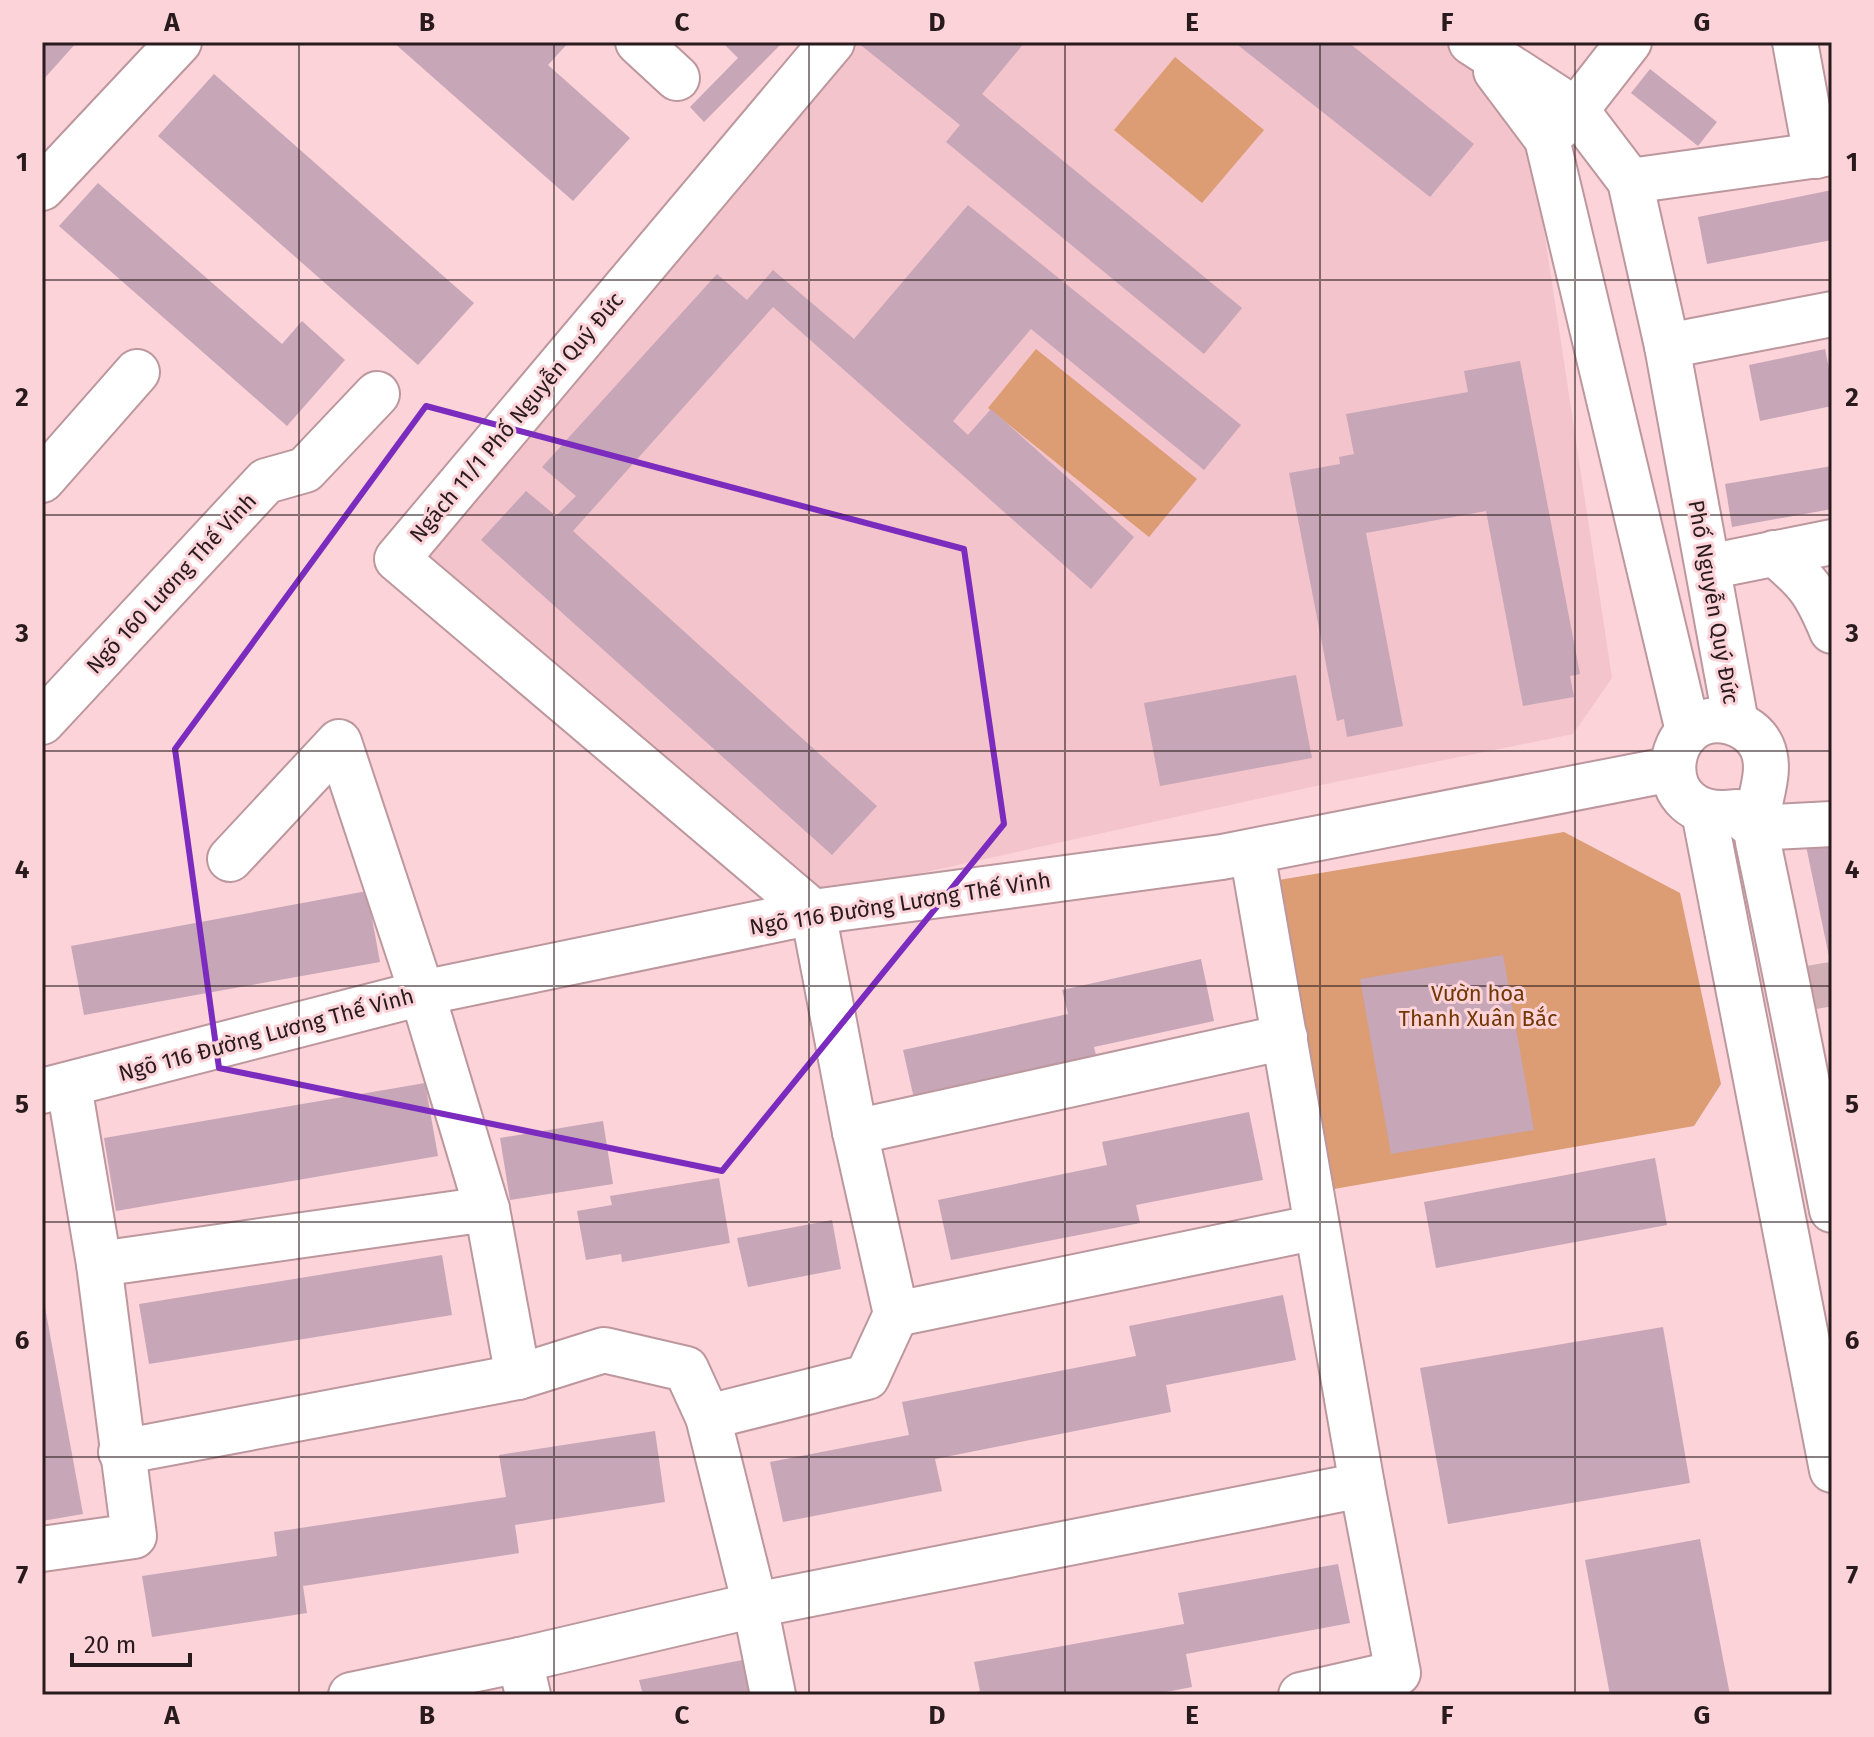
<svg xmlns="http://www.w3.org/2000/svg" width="1874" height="1737" font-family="'Fira Sans',sans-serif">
<rect width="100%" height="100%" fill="#fbd3d9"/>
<path fill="#f3c4cb" d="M828 42H1451L1525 105 1612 678 1573 734 1316 786 803 899 392 528Z"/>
<g fill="#dc9c74">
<path d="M1175 57 1264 130 1202 203 1114 130Z"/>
<path d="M1036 349 1197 479 1149 537 988 408Z"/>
<path d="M1564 832 1680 893 1721 1084 1694 1126 1334 1189 1273 881Z"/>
</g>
<g fill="#c7a6b7">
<path d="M42 42H77L42 81Z"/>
<path d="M393 42H569L548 65 630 138 573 201Z"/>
<path d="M722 42H783L704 122 690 107 738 58Z"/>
<path d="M857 42H1025L982 94 1242 308 1204 354 946 142 960 125Z"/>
<path d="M1234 42H1348L1474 144 1430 197Z"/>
<path d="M1650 69 1717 122 1698 146 1631 93Z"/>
<path d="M214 74 474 303 418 365 158 136Z"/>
<path d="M98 183 282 344 302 321 345 360 287 426 59 226Z"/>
<path d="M1832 190V240L1707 264 1698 217Z"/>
<path d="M968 205 1241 425 1204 470 1031 329 953 421 968 435 991 409 1134 537 1091 589 773 307 573 531 877 806 832 855 481 540 526 491 556 516 576 496 542 467 717 274 747 300 773 270 854 339Z"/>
<path d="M1825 349 1832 383V406L1760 421 1749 365Z"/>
<path d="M1520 361 1580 674 1570 676 1574 697 1523 706 1486 511 1366 533 1403 726 1347 737 1344 719 1337 721 1289 473 1340 464 1339 457 1354 454 1346 414 1468 392 1464 371Z"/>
<path d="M1832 466V509L1732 527 1725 484Z"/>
<path d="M1296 675 1312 758 1160 786 1144 703Z"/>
<path d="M1832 835V966H1831L1805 841Z"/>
<path d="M367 891 380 962 84 1015 71 946Z"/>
<path d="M1503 955 1534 1130 1391 1154 1360 979Z"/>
<path d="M1201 959 1214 1021 1094 1047 1098 1063 915 1103 903 1050 1068 1014 1062 990Z"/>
<path d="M425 1083 438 1156 116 1211 104 1138Z"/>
<path d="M1249 1112 1263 1180 1136 1205 1140 1223 951 1260 938 1200 1107 1165 1102 1142Z"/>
<path d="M603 1121 613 1184 510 1200 500 1138Z"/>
<path d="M1655 1158 1667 1225 1436 1268 1424 1202Z"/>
<path d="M719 1178 730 1243 622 1262 621 1254 586 1260 577 1211 612 1205 610 1196Z"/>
<path d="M832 1220 841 1269 748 1287 737 1238Z"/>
<path d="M442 1255 452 1315 149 1364 139 1304Z"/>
<path d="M42 1291 83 1514 42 1521Z"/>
<path d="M1283 1295 1296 1360 1166 1385 1171 1412 935 1459 942 1491 783 1522 770 1462 909 1435 902 1402 1136 1356 1129 1326Z"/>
<path d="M1663 1327 1690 1483 1448 1524 1420 1368Z"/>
<path d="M655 1431 665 1502 515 1525 519 1553 303 1586 307 1613 152 1637 142 1576 277 1556 274 1532 506 1497 499 1455Z"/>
<path d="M1700 1539 1730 1695H1610L1585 1560Z"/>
<path d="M1338 1564 1350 1623 1186 1654 1192 1687 1150 1695H967L980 1691 974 1662 1184 1624 1178 1593Z"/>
<path d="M758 1657 766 1695H643L639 1680Z"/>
</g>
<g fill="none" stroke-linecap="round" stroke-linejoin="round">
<path stroke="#d1aeb3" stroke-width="44" stroke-dasharray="44 22" stroke-linecap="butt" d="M1790 991 1832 984"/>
<g stroke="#bc979d" stroke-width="48">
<g id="minor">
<path d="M638 42 677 78"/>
<path d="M1471 42 1576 110 1630 181 1667 346 1736 723"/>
<path d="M1795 42 1816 156"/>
<path d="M1496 71 1547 139 1688 731"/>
<path d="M1557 129 1576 110 1629 42"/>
<path d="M1630 181 1832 153"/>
<path d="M42 188 179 42"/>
<path d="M1667 346 1832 314"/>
<path d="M42 480 137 372"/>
<path d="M1774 553C1808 582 1815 590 1832 631"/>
<path d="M1708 567 1832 542"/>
<path d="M42 722 266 481 305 470 377 394"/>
<path d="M1704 812 1832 1470"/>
<path d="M1755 828 1736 812C1646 825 1661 705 1730 722 1743 725 1756 734 1762 747 1775 777 1751 809 1758 842 1784 964 1808 1087 1832 1210"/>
<path d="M1755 828 1832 824"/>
<path d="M1252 852 1362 1485 1398 1673 1301 1695"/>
<path d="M230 859 339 742 422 993 487 1209 518 1377"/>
<path d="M42 1091 422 993 813 912 1222 857 1672 769"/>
<path d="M855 1132 1285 1037"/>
<path d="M99 1264 487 1209"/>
<path d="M896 1314 1317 1227"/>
<path d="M121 1452 518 1377 604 1350 686 1369 708 1417"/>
<path d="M42 1549 134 1536 99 1264 69 1086"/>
<path d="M520 1660 528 1695"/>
<path d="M351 1695 520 1660 755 1605 1362 1485"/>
<path d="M773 1695 755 1605 708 1417 867 1377 896 1314 855 1132 813 912 397 559 832 42"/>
</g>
</g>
<use href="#minor" stroke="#fff" stroke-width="44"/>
</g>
<path fill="none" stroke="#7b2cbf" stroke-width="6" stroke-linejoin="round" d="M426 406 964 549 1004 824 722 1171 219 1068 175 749Z"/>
<path fill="none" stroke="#291b1d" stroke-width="2" stroke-opacity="0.55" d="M299 42V1695M554 42V1695M809 42V1695M1065 42V1695M1320 42V1695M1575 42V1695M42 280H1832M42 515H1832M42 751H1832M42 986H1832M42 1222H1832M42 1457H1832"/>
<g text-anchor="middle" stroke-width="6" stroke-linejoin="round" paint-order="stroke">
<g font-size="22" fill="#291b1d" stroke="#fbd3d9">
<text transform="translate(516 417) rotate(-50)" y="8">Ngách 11/1 Phố Nguyễn Quý Đức</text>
<text transform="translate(171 583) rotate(-47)" y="8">Ngõ 160 Lương Thế Vinh</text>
<text transform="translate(1714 602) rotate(80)" y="8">Phố Nguyễn Quý Đức</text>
<text transform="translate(900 903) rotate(-9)" y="8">Ngõ 116 Đường Lương Thế Vinh</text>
<text transform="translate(266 1034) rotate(-15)" y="8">Ngõ 116 Đường Lương Thế Vinh</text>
</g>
<g font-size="22" fill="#723703" stroke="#fbd3d9">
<text x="1478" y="1001">Vườn hoa<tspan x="1478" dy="25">Thanh Xuân Bắc</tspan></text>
</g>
</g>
<rect width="1874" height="1737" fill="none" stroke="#fbd3d9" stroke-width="88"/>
<path d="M72 1653v12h118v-12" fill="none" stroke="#291b1d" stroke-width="4"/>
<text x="84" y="1653" font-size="24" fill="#291b1d" stroke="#fbd3d9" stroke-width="6" paint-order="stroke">20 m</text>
<rect x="44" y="44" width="1786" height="1649" fill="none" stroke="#291b1d" stroke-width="3"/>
<g font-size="26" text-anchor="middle" font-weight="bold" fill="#291b1d">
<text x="172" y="31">A</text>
<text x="427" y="31">B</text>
<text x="682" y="31">C</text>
<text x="937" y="31">D</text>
<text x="1192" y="31">E</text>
<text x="1447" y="31">F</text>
<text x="1702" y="31">G</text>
<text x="22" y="171">1</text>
<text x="1852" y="171">1</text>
<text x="22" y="406">2</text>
<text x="1852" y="406">2</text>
<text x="22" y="642">3</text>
<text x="1852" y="642">3</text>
<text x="22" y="878">4</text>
<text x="1852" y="878">4</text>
<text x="22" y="1113">5</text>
<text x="1852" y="1113">5</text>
<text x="22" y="1349">6</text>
<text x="1852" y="1349">6</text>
<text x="22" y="1584">7</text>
<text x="1852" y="1584">7</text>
<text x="172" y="1724">A</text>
<text x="427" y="1724">B</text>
<text x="682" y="1724">C</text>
<text x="937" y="1724">D</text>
<text x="1192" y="1724">E</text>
<text x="1447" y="1724">F</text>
<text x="1702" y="1724">G</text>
</g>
</svg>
